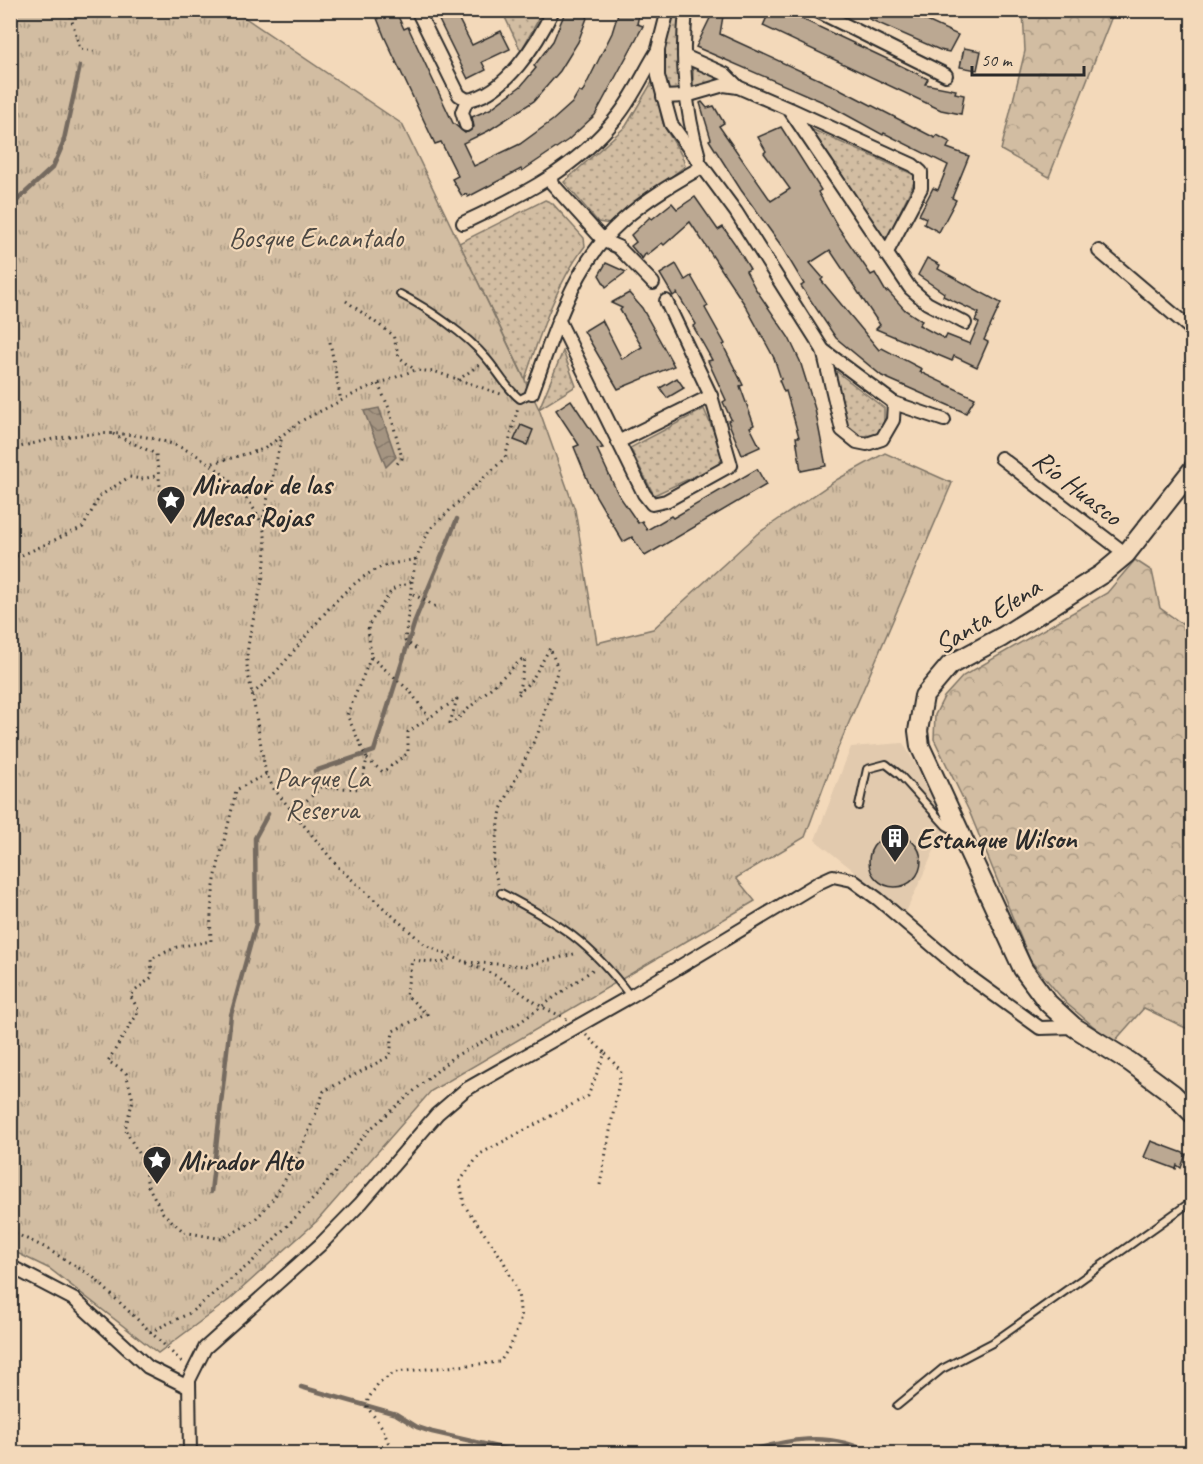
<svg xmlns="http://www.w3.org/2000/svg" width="1203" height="1464" font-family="Caveat,sans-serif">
<defs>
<pattern id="grass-dots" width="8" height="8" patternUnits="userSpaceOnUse" patternTransform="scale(1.5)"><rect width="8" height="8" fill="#d2bda2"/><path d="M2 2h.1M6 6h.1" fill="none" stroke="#ab9a84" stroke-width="1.8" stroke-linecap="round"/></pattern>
<pattern id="forest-crowns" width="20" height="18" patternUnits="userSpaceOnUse" patternTransform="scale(1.5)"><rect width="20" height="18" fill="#d2bda2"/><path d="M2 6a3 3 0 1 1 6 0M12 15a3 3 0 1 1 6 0" fill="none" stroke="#ab9a84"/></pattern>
<pattern id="park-tufts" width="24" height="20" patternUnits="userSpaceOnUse" patternTransform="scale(1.5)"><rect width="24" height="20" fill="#d2bda2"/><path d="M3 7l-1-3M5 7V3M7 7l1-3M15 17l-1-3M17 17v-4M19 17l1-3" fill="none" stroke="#ab9a84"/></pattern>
<pattern id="water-waves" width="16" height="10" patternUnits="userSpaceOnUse" patternTransform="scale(1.5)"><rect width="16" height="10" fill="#a49481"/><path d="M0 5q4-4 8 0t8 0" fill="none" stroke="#86796a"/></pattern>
</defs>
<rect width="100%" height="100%" fill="#f3d9ba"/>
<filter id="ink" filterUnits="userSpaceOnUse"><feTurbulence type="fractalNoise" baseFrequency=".0167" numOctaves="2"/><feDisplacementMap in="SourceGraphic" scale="12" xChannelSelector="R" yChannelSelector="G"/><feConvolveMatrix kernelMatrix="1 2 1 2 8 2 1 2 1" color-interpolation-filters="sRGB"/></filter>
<g filter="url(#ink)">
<path fill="#e2caae" d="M903 743 948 820 906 912 815 840 851 747Z"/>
<g fill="url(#grass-dots)" stroke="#7e7466" stroke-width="1.5">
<path d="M502 11H543L521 51Z"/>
<path d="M672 11H680L681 85 678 92 670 93 666 89 663 53Z"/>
<path d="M693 65 724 79 693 89Z"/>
<path d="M652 82C661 94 658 109 663 123 669 139 682 149 685 166L610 224 598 222 564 182 626 126Z"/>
<path d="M811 129 917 176 886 241Z"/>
<path d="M545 200 552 203 584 238 585 246C556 284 540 334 525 379L459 243Z"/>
<path d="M563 351 576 386 539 409Z"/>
<path d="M832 368 884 408V423L878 433 863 437 848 429Z"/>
<path d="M704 409 724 456 717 466 654 495 630 448Z"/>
</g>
<g fill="url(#forest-crowns)" stroke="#7e7466" stroke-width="1.5">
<path d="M1023 11H1114L1049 177 1001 150 1025 51Z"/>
<path d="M1135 560 1152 571 1160 608 1192 631V1031L1144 1008 1113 1043 1066 1003 1030 960 969 811 934 739 935 715 944 697 963 676 1107 593Z"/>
</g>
<path fill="url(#park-tufts)" stroke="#7e7466" stroke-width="1.5" d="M10 11H235L402 124 539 409 575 510 597 643 653 629 757 534 838 479 885 453 952 483 838 748 805 837 736 878 755 901 431 1091 317 1221 229 1300 158 1353 50 1269 11 1250Z"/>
<path fill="url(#water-waves)" stroke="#746a5f" stroke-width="1.5" d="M379 408 396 457 386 467 364 411Z"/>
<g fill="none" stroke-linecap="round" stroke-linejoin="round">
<g stroke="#746a5f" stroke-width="4.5">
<path d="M10 207 53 167 63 144 80 66"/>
<path d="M315 771 374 751 416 618 457 519"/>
<path d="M211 1192 231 1015 256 924 255 838 268 814"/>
<path d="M301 1387 396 1414 417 1427 432 1432 528 1454"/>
<path d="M741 1454C784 1439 831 1430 872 1454"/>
</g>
</g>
<g fill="#bba892" stroke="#2b2b2b" stroke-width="1.5">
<path d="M392 10H395L404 29 408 27 453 123 465 133 474 127 472 117 490 109 521 86 536 68 534 66 553 41 566 10H590L578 42 560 71 534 101 488 131 463 143 474 166 520 144 553 120 572 103 579 91 582 93 612 33 619 10H640L637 24 643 26 595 115 568 140 522 171 521 169 468 197 466 194 462 196 452 179 458 176 441 142 435 144 384 36 377 18Z"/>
<path d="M434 10H454L472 45 501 31 510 49 482 62 486 70 468 79Z"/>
<path d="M714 10H724L720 34 840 89 935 138 937 135 950 142 947 148 969 156 952 198 956 200 939 232 924 224 926 218 919 215 933 188 938 190 948 165 884 133 883 135 823 102 696 47Z"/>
<path d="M770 10H783L885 58 928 79 925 84 956 90 955 93 964 95 961 114 941 110 763 26Z"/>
<path d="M874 10H903L958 35 949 52 940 50 869 19Z"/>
<path d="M964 48 981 51 977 70 960 67Z"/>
<path d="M702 102 707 108 714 106 724 123 719 126 771 201 790 189 764 153 766 151 758 137 781 127 821 190 818 192 838 227 871 275 875 273 886 292 888 291 905 310 922 321 919 325 945 339 947 335 970 344 979 323 975 321 979 313 943 296 944 293 918 275 927 258 940 265 938 269 1001 303 984 340 988 342 977 367 954 356 952 361 876 329 880 325 830 250 810 263 823 278 821 280 879 350 882 348 922 369 920 372 975 398 966 413 882 376 836 338 801 286 804 284 780 244 741 190 709 140 711 139 700 103Z"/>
<path d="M695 197 718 230 723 227 735 244 750 269 746 271 755 288 789 338 800 361 815 409 826 466 801 471 796 437H799L786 391 784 392 779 380 781 379 774 358 745 305 690 222 664 245 662 243 647 255 646 253 642 259 631 246 636 242 631 235 650 217 652 219 672 203 677 209Z"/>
<path d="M606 263 626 272 606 287 599 275Z"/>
<path d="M676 264 685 280 691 276 708 306 705 308 725 344 723 345 743 385 740 386 754 425 750 427 760 447 742 455 728 421 731 419 723 402 726 400 708 361 712 360 693 326 696 324 677 293 673 296 660 274Z"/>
<path d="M629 293 642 308 674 366 618 389 584 331 602 320 622 359 642 347 620 310 622 308 611 303Z"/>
<path d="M677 378 684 388 667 398 660 388Z"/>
<path d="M571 400 603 448 597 449 618 494 638 523 642 521 647 530 671 516 673 518 757 469 766 485 645 556 632 537 623 542 590 486 574 447 579 445 556 410Z"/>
<path d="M521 425 533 430 527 445 514 440Z"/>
<circle cx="895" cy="861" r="26"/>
<path d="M1151 1141 1186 1154 1181 1168 1177 1165 1176 1169 1144 1157Z"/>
</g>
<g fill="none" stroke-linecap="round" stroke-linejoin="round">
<g stroke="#2b2b2b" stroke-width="10">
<g id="lane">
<path d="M400 294C429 309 466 334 487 359 499 373 506 388 520 399L532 393"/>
<path d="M859 806 867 769 886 764 900 775 946 826 953 830"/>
<path d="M501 893C559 923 590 942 630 996"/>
<path d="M897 1406 942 1369 992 1343 1192 1201"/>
</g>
</g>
<g stroke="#2b2b2b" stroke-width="16">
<g id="street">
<path d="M417 10 459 95 467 100C505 95 538 42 553 10"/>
<path d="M668 10 658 49V76L671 124 736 212 823 350 842 430 857 442 867 444 882 439 893 420 894 403"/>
<path d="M686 10C681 60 685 109 699 157"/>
<path d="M815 10 946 75"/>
<path d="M684 56 725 74 738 87"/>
<path d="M663 97 686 96 724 85 738 87 789 109 910 288 927 303 965 323"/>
<path d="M790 109 913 165 921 172V188L886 254"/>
<path d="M466 125 462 112 467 100"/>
<path d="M549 180 604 241 618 247 653 283"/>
<path d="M463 223C521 196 576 169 617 117 633 98 644 72 658 50"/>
<path d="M1099 251 1192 330"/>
<path d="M559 321 644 494 652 504 666 501 731 465 711 396 666 301"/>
<path d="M823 350 894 403 944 420"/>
<path d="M532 393C554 333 573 264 622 221 646 199 674 183 702 167"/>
<path d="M618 442 711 396"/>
<path d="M1001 458 1126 554"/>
<path d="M10 1266 75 1300 148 1367 188 1387"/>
<path d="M190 1454 189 1380 205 1348 320 1245 361 1203 437 1114 465 1090 631 996 820 882 833 876 852 880 878 899 967 975 1040 1028 1074 1027"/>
</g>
</g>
<g stroke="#2b2b2b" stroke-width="22">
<path id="secondary" d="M1192 470 1126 554 1102 574 1002 637 950 665 924 696 918 731 920 746 1023 969 1048 1003 1074 1027 1130 1062 1173 1094 1192 1113"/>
</g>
<g stroke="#2b2b2b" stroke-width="3" stroke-dasharray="1.5 4.5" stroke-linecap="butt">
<path d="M69 10 80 49 94 51"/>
<path d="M346 301 393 335 399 357 415 370"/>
<path d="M330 342 341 401"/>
<path d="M458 380 479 365"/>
<path d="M378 384 389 408 402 458 396 465"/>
<path d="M113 434 156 454 161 494"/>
<path d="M10 450C85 427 168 421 228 479 242 493 256 508 263 527 274 563 249 619 247 657 246 669 250 682 252 693 257 720 261 747 266 774L274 789 339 868 425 945 497 976 542 1007 567 1019"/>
<path d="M213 463 264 449 301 421 362 390 415 370 436 372 501 394"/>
<path d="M262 523 282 436"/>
<path d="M10 556H20L83 527 100 496 129 477 143 479 159 475"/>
<path d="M412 581 405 641 418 650"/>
<path d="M413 594 438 608"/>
<path d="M371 657 410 691 429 718"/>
<path d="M252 694C297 659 325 597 375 570 386 564 403 562 416 559"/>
<path d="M367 759 383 772 408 753V732L457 699 450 723 454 722 521 660 525 659 518 695 533 678 550 648 558 669 538 733 501 809 493 867 498 884"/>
<path d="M266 774 236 790C225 846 208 882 211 941L177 947 151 959 152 977 130 995 139 1011 108 1061 126 1073 133 1100 125 1129 143 1162 148 1186 163 1213 184 1232 222 1239C232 1233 245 1227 254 1220 286 1192 310 1130 324 1091L390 1056 393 1031 427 1014 406 995 412 960 442 963 453 957"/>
<path d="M293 812 322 787 360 789 367 759 347 715 371 657 368 626 392 590 412 581 416 559 429 530 505 458 518 407"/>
<path d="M466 962 526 966 578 953"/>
<path d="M600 1185 621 1071 605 1053"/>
<path d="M10 1231 44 1247 92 1276 184 1364"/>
<path d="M150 1332 190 1313 252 1262 318 1194 368 1131 453 1057 519 1023 595 968"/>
<path d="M393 1454 382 1427 367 1407 368 1399 378 1384 395 1372 500 1362 513 1341 521 1318 518 1293 503 1260 464 1205 460 1181 480 1154 588 1096 605 1053 586 1035"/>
</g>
<use href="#lane" stroke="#f3d9ba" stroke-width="6"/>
<use href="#street" stroke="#f3d9ba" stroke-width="12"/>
<use href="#secondary" stroke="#f3d9ba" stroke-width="18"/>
</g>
</g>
<defs>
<g id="sight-pin" transform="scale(1.5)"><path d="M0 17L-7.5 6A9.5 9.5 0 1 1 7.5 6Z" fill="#2b2b2b" stroke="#f3d9ba"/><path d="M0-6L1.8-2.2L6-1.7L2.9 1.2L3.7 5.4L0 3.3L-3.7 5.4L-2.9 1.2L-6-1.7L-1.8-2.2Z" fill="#fff"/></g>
<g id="building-pin" transform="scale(1.5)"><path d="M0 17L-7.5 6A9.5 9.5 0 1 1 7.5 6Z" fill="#2b2b2b" stroke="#f3d9ba"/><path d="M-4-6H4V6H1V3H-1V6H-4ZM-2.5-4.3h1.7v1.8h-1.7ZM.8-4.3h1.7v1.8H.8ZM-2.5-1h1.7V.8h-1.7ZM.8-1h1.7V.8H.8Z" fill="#fff"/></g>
</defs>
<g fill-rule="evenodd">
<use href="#sight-pin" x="171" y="500"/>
<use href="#building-pin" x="895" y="838"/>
<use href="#sight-pin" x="157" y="1160"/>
</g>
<g text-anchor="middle" stroke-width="4.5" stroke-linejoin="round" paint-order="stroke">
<g font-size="28" fill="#4c4843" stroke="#f3d9ba">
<text x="316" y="247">Bosque Encantado</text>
<text x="322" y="787">Parque La<tspan x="322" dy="32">Reserva</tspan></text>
</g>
<g font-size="28" font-weight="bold" fill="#2b2b2b" stroke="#f3d9ba" text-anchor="start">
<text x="192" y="494">Mirador de las<tspan x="192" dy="32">Mesas Rojas</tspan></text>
<text x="916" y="848">Estanque Wilson</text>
<text x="178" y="1170">Mirador Alto</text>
</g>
<g font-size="28" fill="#2b2b2b" stroke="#f3d9ba">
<text transform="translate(1078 487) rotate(38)" y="10">Río Huasco</text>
<text transform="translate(987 615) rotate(-32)" y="10">Santa Elena</text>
</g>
</g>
<rect width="1203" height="1464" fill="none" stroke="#f3d9ba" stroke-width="36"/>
<rect x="18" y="18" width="1167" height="1428" fill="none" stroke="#2b2b2b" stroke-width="2" filter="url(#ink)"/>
<path d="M972 66v9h112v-9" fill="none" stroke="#2b2b2b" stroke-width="3"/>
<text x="981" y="66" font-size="18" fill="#2b2b2b" stroke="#f3d9ba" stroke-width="4.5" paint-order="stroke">50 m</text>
</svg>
